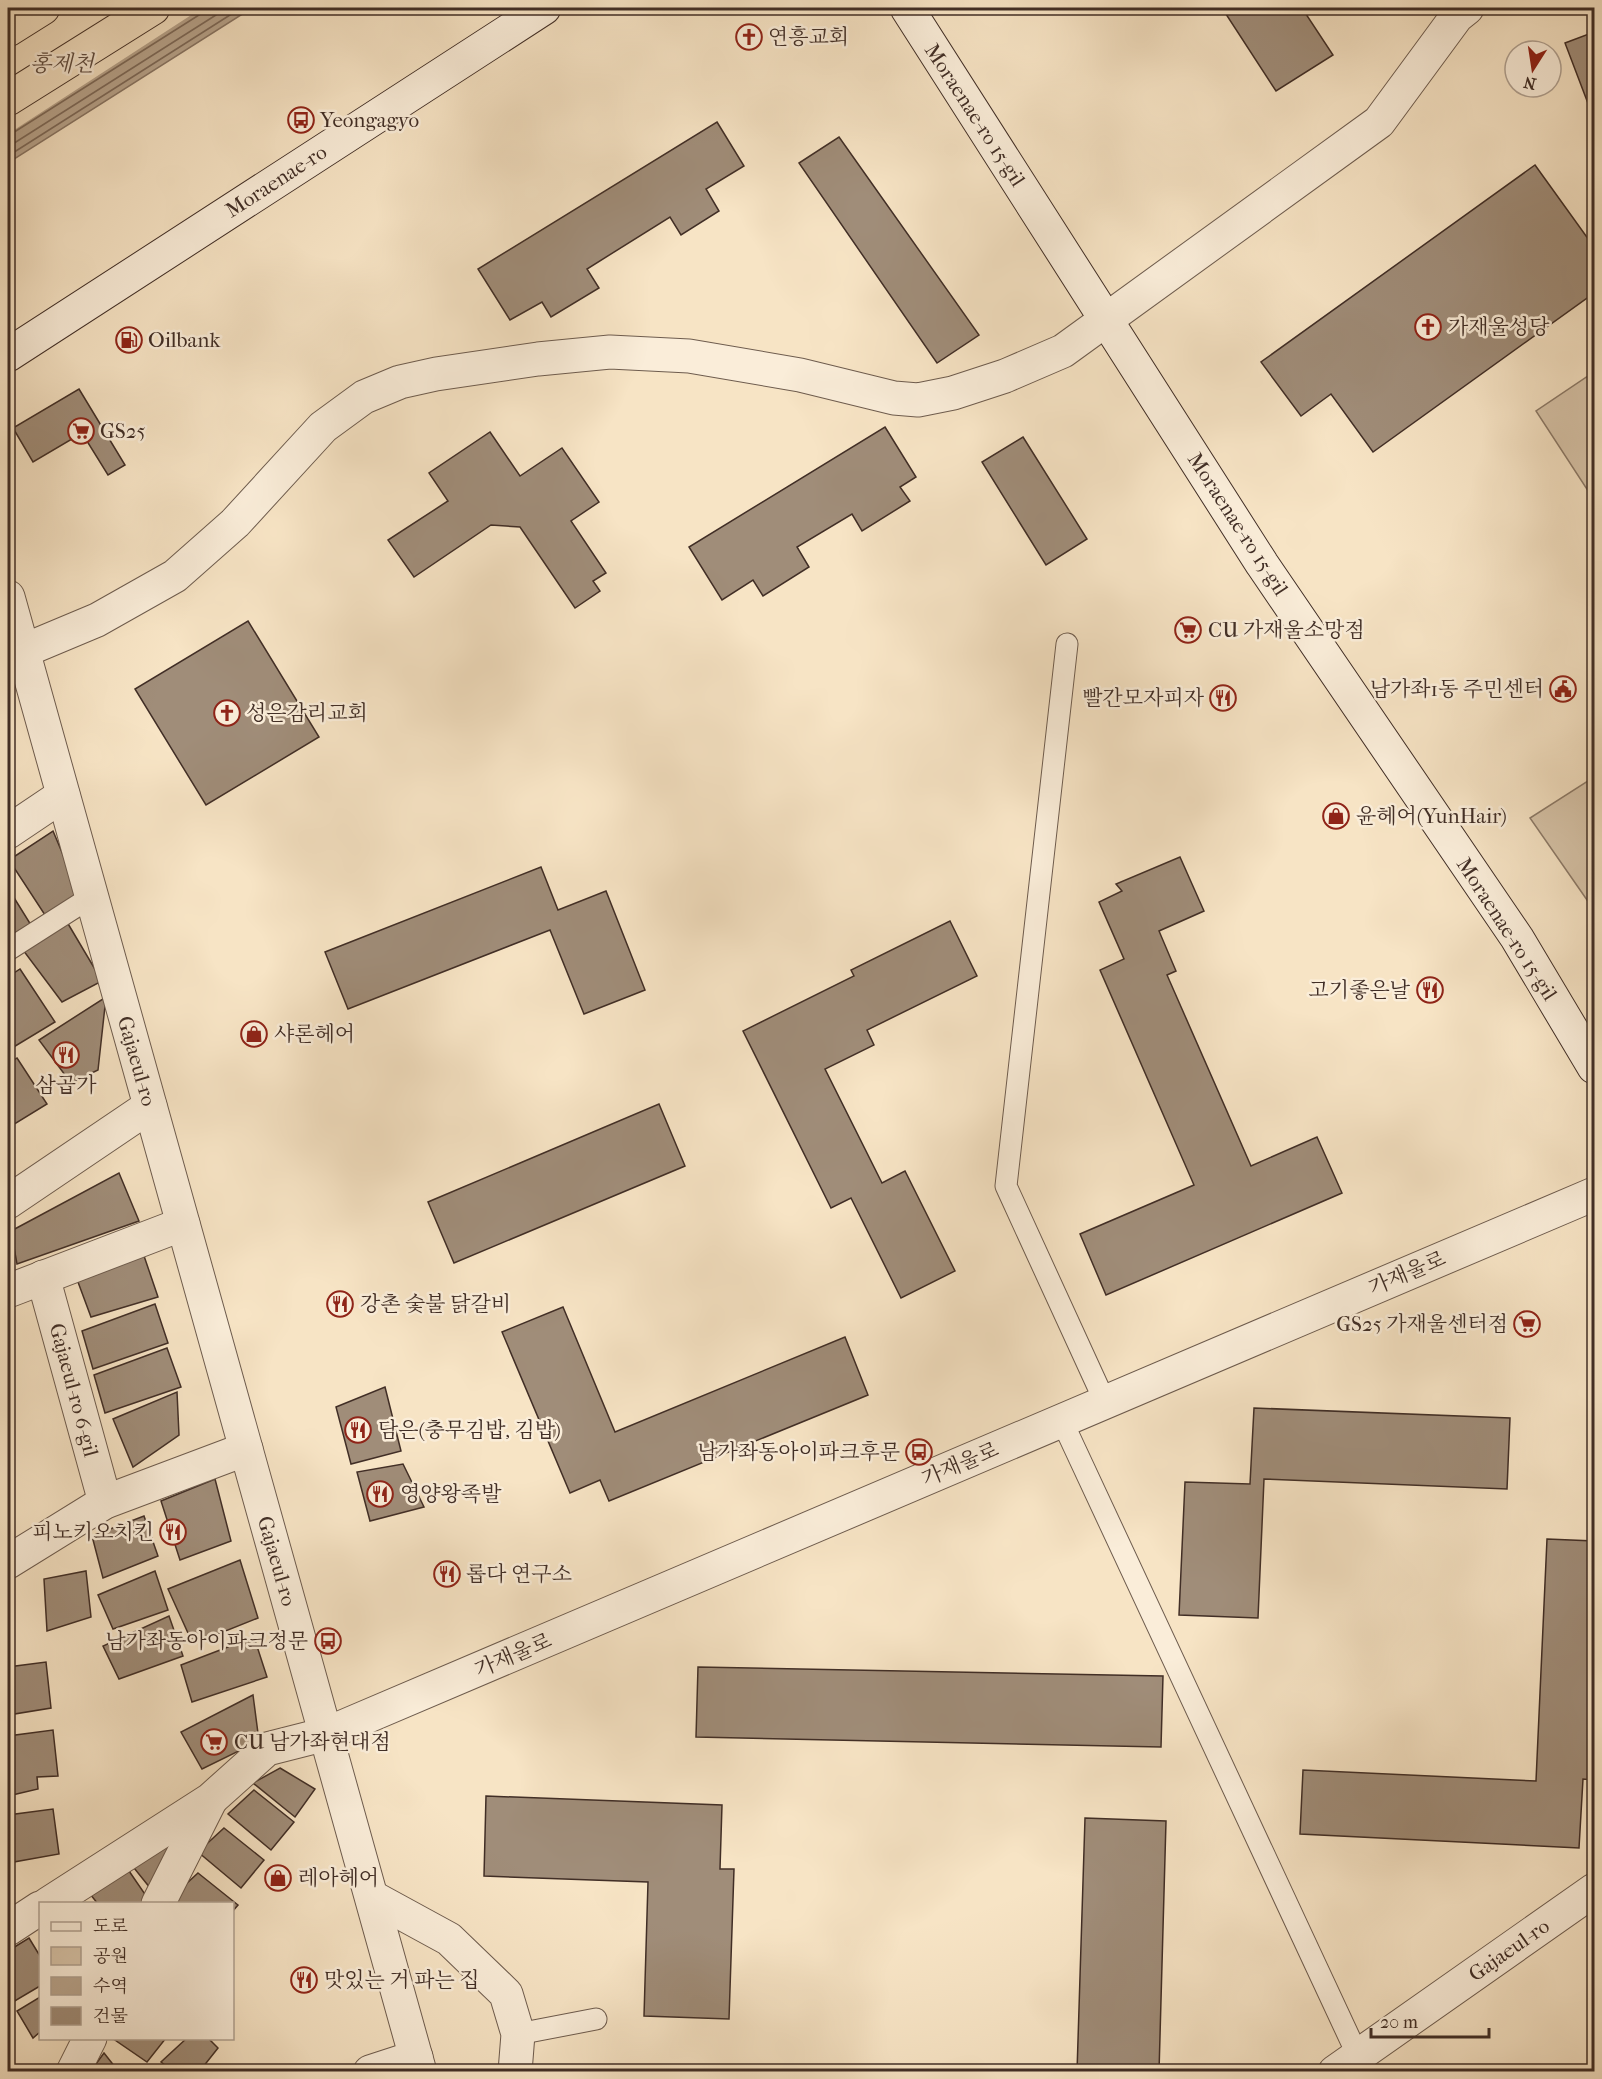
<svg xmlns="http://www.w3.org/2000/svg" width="1602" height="2079" font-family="'IM FELL French Canon','Noto Serif KR',serif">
<rect width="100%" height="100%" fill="#f7e4c5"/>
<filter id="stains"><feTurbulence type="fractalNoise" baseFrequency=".00333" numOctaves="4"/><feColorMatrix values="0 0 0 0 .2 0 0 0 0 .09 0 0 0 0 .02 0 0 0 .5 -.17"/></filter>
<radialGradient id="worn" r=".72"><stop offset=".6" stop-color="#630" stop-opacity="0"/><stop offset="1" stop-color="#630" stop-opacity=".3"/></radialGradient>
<g fill="#d8c5aa" stroke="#8c7a68" stroke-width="1.5">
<path d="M1594 372V500L1536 411Z"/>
<path d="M1594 777V910L1530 818Z"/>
</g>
<path fill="#b9a68f" stroke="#897665" stroke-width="1.5" d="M8 8H252L8 163Z"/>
<path fill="#f7e4c5" d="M8 8H202L8 134Z"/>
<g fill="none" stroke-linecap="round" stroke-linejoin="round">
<g stroke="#7d6a5a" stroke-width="1.5">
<path d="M8 136 210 8"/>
<path d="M8 147 227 8"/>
<path d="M8 156 241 8"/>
</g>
</g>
<g fill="#a08d79" stroke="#412e26" stroke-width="1.5">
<path d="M1222 8H1302L1333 55 1276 91Z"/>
<path d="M1594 32V104L1589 106 1565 43Z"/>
<path d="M717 122 744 166 706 189 719 211 681 235 670 217 587 269 599 288 551 317 542 302 510 320 478 269Z"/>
<path d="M839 137 979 335 937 363 799 163Z"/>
<path d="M1535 165 1594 247V293L1373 452 1331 394 1301 416 1261 362Z"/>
<path d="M79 389 125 465 108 475 82 433 33 462 13 428Z"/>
<path d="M885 427 916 477 900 487 910 501 862 531 852 514 797 547 809 567 763 596 753 580 722 600 689 547Z"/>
<path d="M490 432 520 476 562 448 599 502 571 521 606 573 593 581 600 591 575 608 520 527 491 525 414 577 388 540 448 501 429 473Z"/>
<path d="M1023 437 1087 539 1046 565 982 462Z"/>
<path d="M248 621 319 737 206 805 135 689Z"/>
<path d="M53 831 80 895 45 915 9 860Z"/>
<path d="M1180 857 1204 911 1159 931 1176 971 1167 975 1251 1166 1317 1137 1342 1193 1106 1295 1080 1234 1194 1185 1100 970 1124 959 1099 902 1122 891 1116 884Z"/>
<path d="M541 867 558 910 606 891 645 990 584 1014 550 930 348 1009 325 952Z"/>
<path d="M8 888 31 925 8 940Z"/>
<path d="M950 921 977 976 867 1030 874 1045 825 1069 882 1183 905 1171 955 1271 901 1298 851 1198 831 1208 743 1031 854 976 851 970Z"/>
<path d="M67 922 102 981 62 1002 23 950Z"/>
<path d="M20 969 55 1022 12 1048 8 1044V977Z"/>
<path d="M106 997 98 1070 71 1083 39 1040Z"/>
<path d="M17 1058 47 1104 8 1128V1064Z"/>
<path d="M659 1104 685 1166 454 1263 428 1202Z"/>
<path d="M119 1173 139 1221 17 1264 11 1231Z"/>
<path d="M142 1250 158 1297 91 1317 75 1274Z"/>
<path d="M155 1304 168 1343 93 1369 82 1331Z"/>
<path d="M563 1307 615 1432 845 1337 868 1395 609 1501 600 1480 570 1493 502 1332Z"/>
<path d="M167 1348 181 1387 105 1413 94 1375Z"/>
<path d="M385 1387 401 1451 351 1464 336 1407Z"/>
<path d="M177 1392 179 1435 133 1467 113 1419Z"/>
<path d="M1254 1408 1510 1418 1507 1489 1264 1479 1258 1618 1179 1615 1185 1482 1250 1484Z"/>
<path d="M403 1464 424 1507 370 1521 357 1472Z"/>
<path d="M215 1479 231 1541 180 1560 161 1501Z"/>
<path d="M144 1516 158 1556 103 1578 92 1536Z"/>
<path d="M1547 1539 1594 1541V1780L1583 1779 1579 1848 1300 1834 1303 1770 1536 1781Z"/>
<path d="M240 1560 258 1618 193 1644 168 1589Z"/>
<path d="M86 1571 91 1617 47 1631 44 1579Z"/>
<path d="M155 1571 168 1610 113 1629 98 1595Z"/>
<path d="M169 1616 183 1656 119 1679 103 1646Z"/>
<path d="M254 1637 267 1677 192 1702 181 1665Z"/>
<path d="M46 1662 51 1708 8 1715V1667Z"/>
<path d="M698 1667 1163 1676 1161 1747 696 1737Z"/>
<path d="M253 1695 259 1741 202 1769 181 1732Z"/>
<path d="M53 1730 58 1776 37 1777 38 1789 8 1796V1736Z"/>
<path d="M280 1768 315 1789 295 1817 253 1783Z"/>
<path d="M254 1790 294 1822 271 1850 228 1814Z"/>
<path d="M486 1796 722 1805 720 1869H734L729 2019 644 2016 648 1882 484 1876Z"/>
<path d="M53 1809 59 1854 8 1863V1815Z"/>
<path d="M1085 1818 1166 1821 1159 2072H1077Z"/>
<path d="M224 1828 264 1860 241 1888 198 1852Z"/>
<path d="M163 1840 175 1851 155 1894 130 1863Z"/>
<path d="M129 1871 149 1900 144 1904H98L90 1894Z"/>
<path d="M198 1873 238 1905 232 1912V1904H179L172 1897Z"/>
<path d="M8 1891 13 1899 8 1903Z"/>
<path d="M29 1938 40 1956V1986L8 2005V1951Z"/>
<path d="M40 1997V2032L33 2038 17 2011Z"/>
<path d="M112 2038H166L147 2062Z"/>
<path d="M187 2038H208L218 2048 199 2072H174L161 2062Z"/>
<path d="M104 2053 119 2072H90Z"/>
</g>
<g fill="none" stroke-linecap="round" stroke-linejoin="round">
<g stroke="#6e5c4e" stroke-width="23">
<g id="service">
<path d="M1067 644 1006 1186 1105 1402"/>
<path d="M8 950 91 897"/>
<path d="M1062 1421 1358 2056"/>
<path d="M518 2034 596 2019"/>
</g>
</g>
<g stroke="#6e5c4e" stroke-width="35">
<g id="minor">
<path d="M8 597 420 2072"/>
<path d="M23 651 97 620 175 576 235 523 323 427 364 397 400 382 436 374 538 359 610 352 689 356 800 375 894 398 918 400 953 393 1005 376 1063 351 1379 122 1457 16 1467 8"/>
<path d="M8 832 63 795"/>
<path d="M8 1202 150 1106"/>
<path d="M43 1277 105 1502"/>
<path d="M8 1291 183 1224"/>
<path d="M8 1562 105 1502 246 1449"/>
<path d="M372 1897 449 1939 506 1994 518 2034 515 2072"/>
<path d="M48 1904 210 1800 267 1749 326 1734 1594 1194"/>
<path d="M158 1904 210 1801"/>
<path d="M8 1929 40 1908"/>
<path d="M73 2072 90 2038"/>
<path d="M370 2072 416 2057"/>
<path d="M1335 2072 1594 1890"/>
</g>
</g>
<g stroke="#412e26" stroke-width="35">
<g id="secondary">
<path d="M907 8 1262 564 1517 938 1594 1067"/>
<path d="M8 355 544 8"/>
</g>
</g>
<g stroke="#412e26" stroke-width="35">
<g id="trunk">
<path d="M8 30 43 8"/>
<path d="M8 99 153 8"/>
</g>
</g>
<use href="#service" stroke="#faedd9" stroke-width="21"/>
<use href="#minor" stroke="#faedd9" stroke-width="33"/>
<use href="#secondary" stroke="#faedd9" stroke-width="33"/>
<use href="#trunk" stroke="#f7e4c5" stroke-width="33"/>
</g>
<defs>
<g id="church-ring" transform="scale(1.35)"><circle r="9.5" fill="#faedd9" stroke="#8f2418" stroke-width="1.5"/><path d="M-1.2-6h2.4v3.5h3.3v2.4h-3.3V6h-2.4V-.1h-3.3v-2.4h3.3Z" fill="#8f2418"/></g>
<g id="bus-ring" transform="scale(1.35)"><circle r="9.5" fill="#faedd9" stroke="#8f2418" stroke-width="1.5"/><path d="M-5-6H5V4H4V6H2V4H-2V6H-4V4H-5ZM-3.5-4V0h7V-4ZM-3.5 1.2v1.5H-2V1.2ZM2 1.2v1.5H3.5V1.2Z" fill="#8f2418"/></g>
<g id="fuel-ring" transform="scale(1.35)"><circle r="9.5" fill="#faedd9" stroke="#8f2418" stroke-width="1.5"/><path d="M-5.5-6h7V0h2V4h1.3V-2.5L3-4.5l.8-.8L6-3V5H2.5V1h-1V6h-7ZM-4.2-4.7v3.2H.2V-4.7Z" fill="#8f2418"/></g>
<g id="supermarket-ring" transform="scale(1.35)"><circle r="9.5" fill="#faedd9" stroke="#8f2418" stroke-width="1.5"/><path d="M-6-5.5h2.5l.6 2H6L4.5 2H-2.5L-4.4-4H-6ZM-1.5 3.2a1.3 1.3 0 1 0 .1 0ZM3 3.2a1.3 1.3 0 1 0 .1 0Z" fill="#8f2418"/></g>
<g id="civic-ring" transform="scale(1.35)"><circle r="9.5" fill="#faedd9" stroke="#8f2418" stroke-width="1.5"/><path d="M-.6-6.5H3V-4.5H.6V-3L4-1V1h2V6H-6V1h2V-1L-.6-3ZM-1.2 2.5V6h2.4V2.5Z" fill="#8f2418"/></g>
<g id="restaurant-ring" transform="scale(1.35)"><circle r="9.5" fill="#faedd9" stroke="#8f2418" stroke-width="1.5"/><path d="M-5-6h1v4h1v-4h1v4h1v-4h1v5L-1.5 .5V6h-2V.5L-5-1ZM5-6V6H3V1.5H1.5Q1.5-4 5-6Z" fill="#8f2418"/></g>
<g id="shop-ring" transform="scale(1.35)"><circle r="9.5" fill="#faedd9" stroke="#8f2418" stroke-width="1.5"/><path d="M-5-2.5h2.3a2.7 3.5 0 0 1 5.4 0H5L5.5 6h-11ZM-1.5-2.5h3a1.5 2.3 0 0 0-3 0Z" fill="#8f2418"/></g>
</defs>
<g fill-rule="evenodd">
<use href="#church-ring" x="749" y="37"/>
<use href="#bus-ring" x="301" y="120"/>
<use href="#church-ring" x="1428" y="327"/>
<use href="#fuel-ring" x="129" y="340"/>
<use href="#supermarket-ring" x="81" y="431"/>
<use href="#supermarket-ring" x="1188" y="630"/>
<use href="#civic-ring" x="1563" y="689"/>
<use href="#restaurant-ring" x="1223" y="698"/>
<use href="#church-ring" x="227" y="713"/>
<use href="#shop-ring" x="1336" y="816"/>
<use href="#restaurant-ring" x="1430" y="990"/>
<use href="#shop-ring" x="254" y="1034"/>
<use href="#restaurant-ring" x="66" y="1055"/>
<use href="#restaurant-ring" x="340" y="1304"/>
<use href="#supermarket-ring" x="1527" y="1324"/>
<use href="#restaurant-ring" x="358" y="1430"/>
<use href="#bus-ring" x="919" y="1452"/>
<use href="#restaurant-ring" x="380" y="1494"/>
<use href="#restaurant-ring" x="173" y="1532"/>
<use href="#restaurant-ring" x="447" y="1574"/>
<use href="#bus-ring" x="328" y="1641"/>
<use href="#supermarket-ring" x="214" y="1742"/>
<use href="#shop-ring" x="278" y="1878"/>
<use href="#restaurant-ring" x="304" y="1980"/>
</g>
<g text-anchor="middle" stroke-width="5" stroke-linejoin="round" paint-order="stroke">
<g font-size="21" fill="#412e26" stroke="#faedd9" text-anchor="start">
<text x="768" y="44">연흥교회</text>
<text x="320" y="127">Yeongagyo</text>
<text x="1448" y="334">가재울성당</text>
<text x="148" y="347">Oilbank</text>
<text x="100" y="438">GS25</text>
<text x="1208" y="637">CU 가재울소망점</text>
<text x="1544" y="696" text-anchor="end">남가좌1동 주민센터</text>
<text x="1204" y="705" text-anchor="end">빨간모자피자</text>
<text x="246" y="720">성은감리교회</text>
<text x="1356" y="823">윤헤어(YunHair)</text>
<text x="1410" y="997" text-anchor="end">고기좋은날</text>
<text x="274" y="1041">샤론헤어</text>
<text x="66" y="1092" text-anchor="middle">삼곱가</text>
<text x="360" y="1311">강촌 숯불 닭갈비</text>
<text x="1508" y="1331" text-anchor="end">GS25 가재울센터점</text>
<text x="378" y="1437">담은(충무김밥, 김밥)</text>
<text x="900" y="1459" text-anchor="end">남가좌동아이파크후문</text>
<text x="400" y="1501">영양왕족발</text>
<text x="154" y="1539" text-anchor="end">피노키오치킨</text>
<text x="466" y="1581">롭다 연구소</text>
<text x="308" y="1648" text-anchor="end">남가좌동아이파크정문</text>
<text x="234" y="1749">CU 남가좌현대점</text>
<text x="298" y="1885">레아헤어</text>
<text x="324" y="1987">맛있는 거 파는 집</text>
</g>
<g font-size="21" fill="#412e26" stroke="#faedd9">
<text transform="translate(975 115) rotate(57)" y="7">Moraenae-ro 15-gil</text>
<text transform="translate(276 181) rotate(-33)" y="7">Moraenae-ro</text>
<text transform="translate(1238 524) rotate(57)" y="7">Moraenae-ro 15-gil</text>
<text transform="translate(1507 929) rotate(57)" y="7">Moraenae-ro 15-gil</text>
<text transform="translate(137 1061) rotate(74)" y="7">Gajaeul-ro</text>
<text transform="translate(1407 1273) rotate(-23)" y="7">가재울로</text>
<text transform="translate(74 1390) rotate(75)" y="7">Gajaeul-ro 6-gil</text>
<text transform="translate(960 1464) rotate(-23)" y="7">가재울로</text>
<text transform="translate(277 1561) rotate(74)" y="7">Gajaeul-ro</text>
<text transform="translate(513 1655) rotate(-23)" y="7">가재울로</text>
<text transform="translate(1509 1950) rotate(-35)" y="7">Gajaeul-ro</text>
</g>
<g font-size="22" font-style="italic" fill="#5f4c40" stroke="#faedd9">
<text x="62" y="71">홍제천</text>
</g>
</g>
<rect width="1602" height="2079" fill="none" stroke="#f7e4c5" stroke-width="30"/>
<rect x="9" y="9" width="1584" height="2061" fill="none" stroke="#412e26" stroke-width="3"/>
<rect x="15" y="15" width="1572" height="2049" fill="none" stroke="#412e26" stroke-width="1.5"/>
<rect x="39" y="1902" width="195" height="138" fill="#faedd9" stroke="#b0a191" stroke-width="1.5"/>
<rect x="51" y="1922" width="30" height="9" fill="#faedd9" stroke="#b0a191" stroke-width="1.5"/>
<text x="93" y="1932" font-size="18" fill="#412e26">도로</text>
<rect x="51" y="1947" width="30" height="18" fill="#d8c5aa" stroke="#b0a191" stroke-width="1.5"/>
<text x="93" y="1962" font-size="18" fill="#412e26">공원</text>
<rect x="51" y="1977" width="30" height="18" fill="#b9a68f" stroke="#b0a191" stroke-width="1.5"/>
<text x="93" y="1992" font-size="18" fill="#412e26">수역</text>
<rect x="51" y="2007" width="30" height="18" fill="#a08d79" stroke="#b0a191" stroke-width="1.5"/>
<text x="93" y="2022" font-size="18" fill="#412e26">건물</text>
<g transform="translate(1533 69) rotate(192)"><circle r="28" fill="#faedd9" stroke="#b0a191" stroke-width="1.5"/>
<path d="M0-4.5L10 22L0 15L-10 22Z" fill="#8f2418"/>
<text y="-9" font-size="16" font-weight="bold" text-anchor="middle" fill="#412e26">N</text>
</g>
<path d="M1371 2028v9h118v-9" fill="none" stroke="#412e26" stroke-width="3"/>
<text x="1380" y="2028" font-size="18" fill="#412e26" stroke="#faedd9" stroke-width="4.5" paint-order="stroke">20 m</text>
<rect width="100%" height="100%" filter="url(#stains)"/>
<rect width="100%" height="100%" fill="url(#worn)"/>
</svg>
